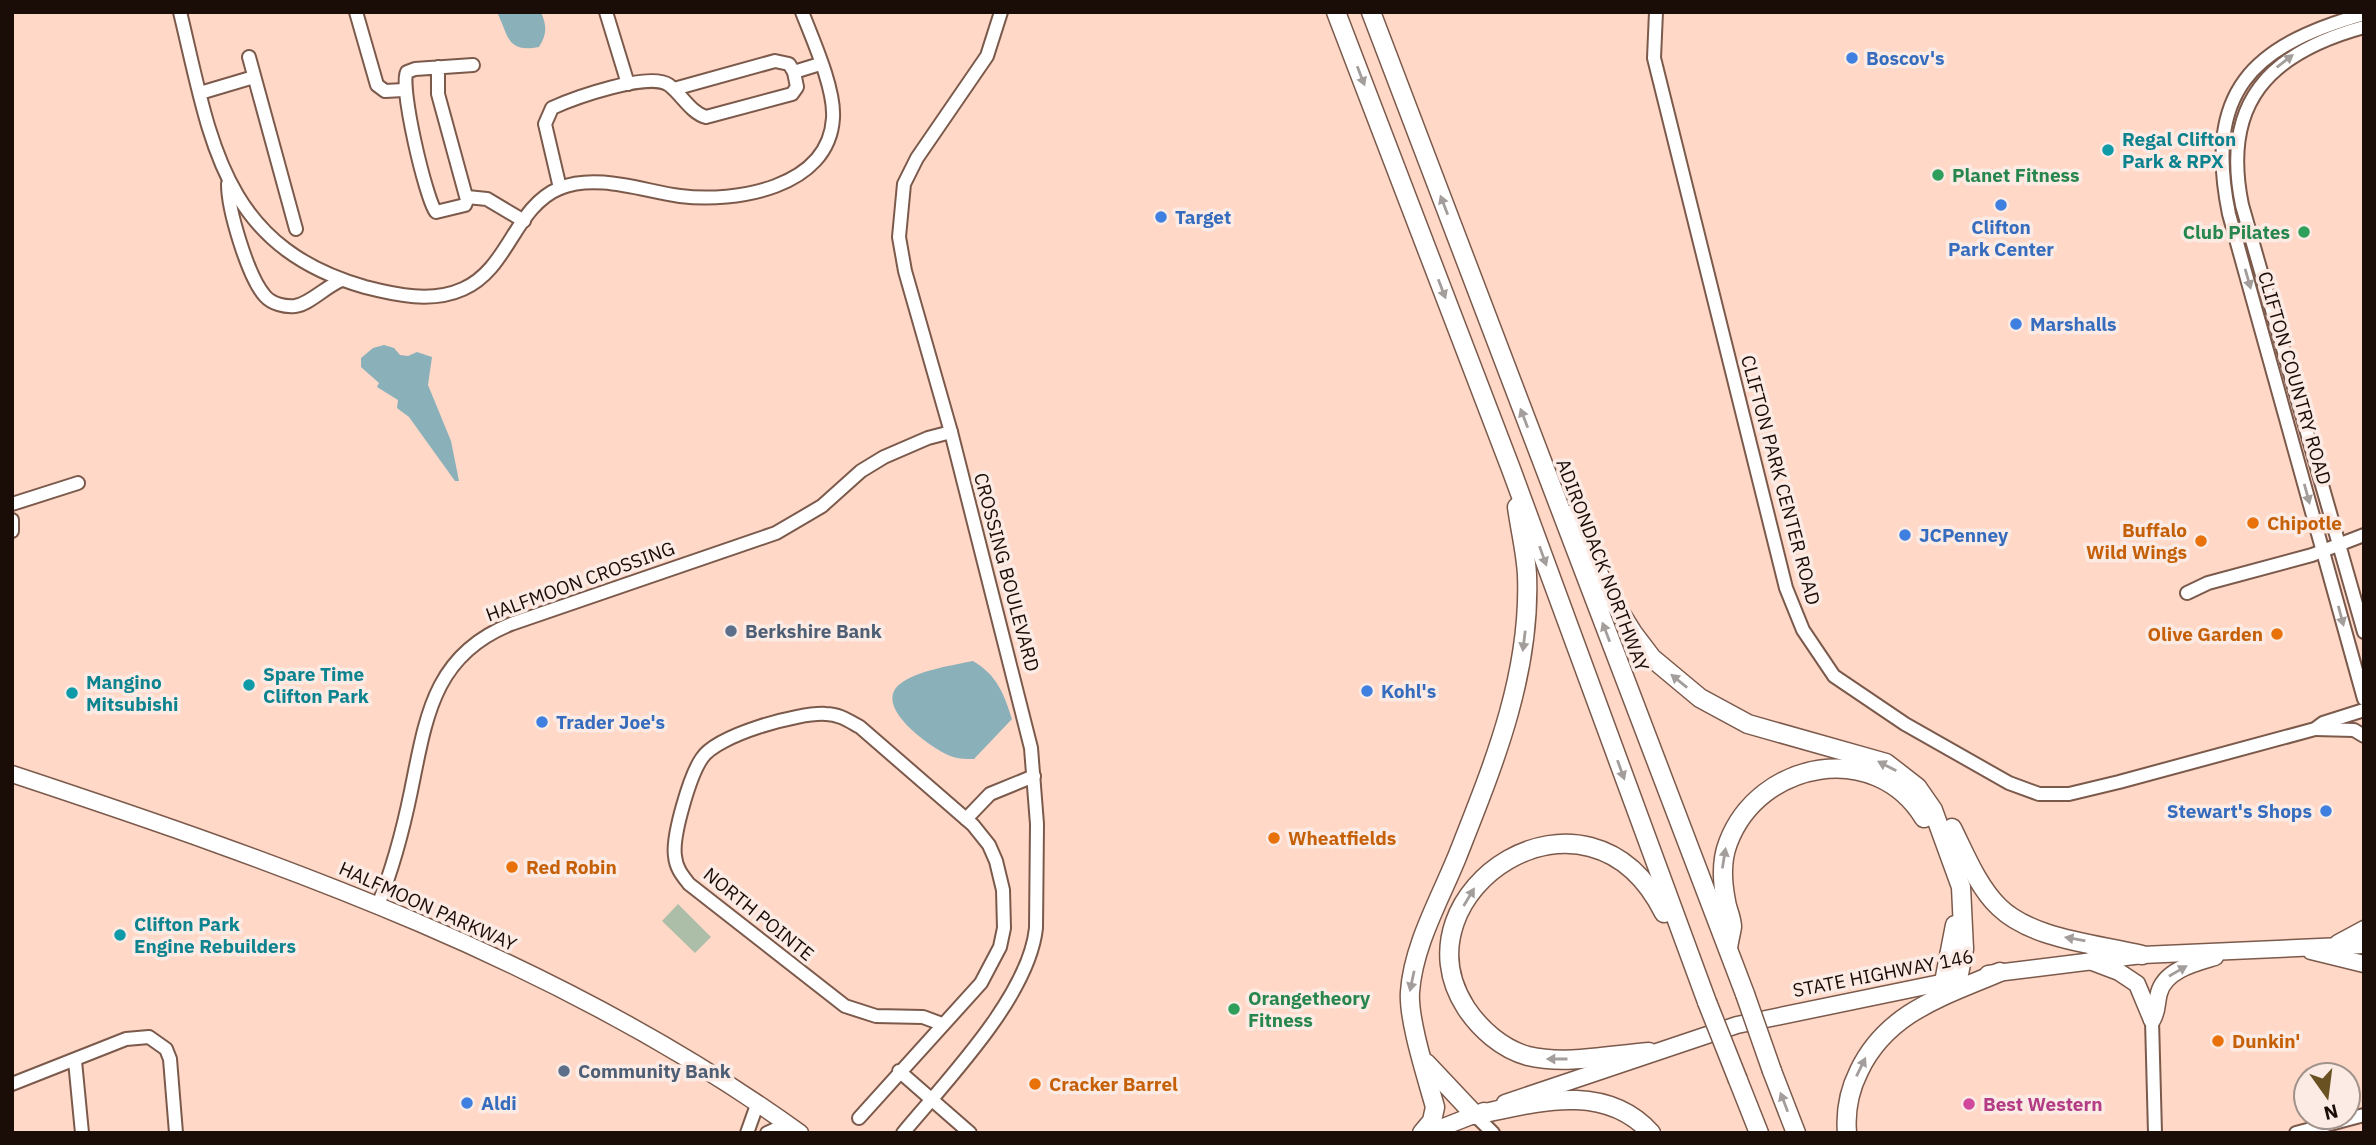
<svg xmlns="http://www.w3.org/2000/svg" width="2376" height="1145" font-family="'IBM Plex Sans',sans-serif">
<rect width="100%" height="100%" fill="#ffd8c7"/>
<path fill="#acbea7" d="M678 904 711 937 695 953 662 921Z"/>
<g fill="#8ab0ba">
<path d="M497 12H541C547 26 547 34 539 47 507 53 509 37 497 12Z"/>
<path d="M384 345 394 348 400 355 408 356 417 352 432 357 428 385 451 441 459 481H455L409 417 397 408 398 400 377 387 379 383 361 367V358L373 348Z"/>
<path d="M973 661C997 675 1004 694 1012 719L974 759C965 759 956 759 948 755 929 746 872 706 900 684 915 671 954 665 973 661Z"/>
</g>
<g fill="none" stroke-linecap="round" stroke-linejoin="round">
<g stroke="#7b5a4c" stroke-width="16">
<g id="minor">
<path d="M180 12C211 140 221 246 365 287 396 295 432 303 463 289 509 269 514 207 560 188 597 173 643 191 680 196 735 203 829 188 833 118 835 89 813 40 802 12"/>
<path d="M356 12 377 85 385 91 404 90"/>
<path d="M606 12 628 84"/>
<path d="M1656 12 1654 58 1786 588 1803 630 1834 676 1905 724 2009 783 2039 794H2069L2119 782 2315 729 2323 723 2364 710"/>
<path d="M2364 14C2251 46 2204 92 2229 214L2364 699"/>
<path d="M2364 27C2269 53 2221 103 2242 205L2364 632"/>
<path d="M249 57 296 229"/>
<path d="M438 67V94L467 200 465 205 436 212C426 200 399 85 407 72L415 69 473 65"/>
<path d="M674 89 775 61 789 64 794 72 820 64"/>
<path d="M200 93 254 77"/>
<path d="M228 184C228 210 248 277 265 296 272 304 285 307 295 306 310 304 326 286 342 280"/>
<path d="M560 188 545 124 552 108C574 98 649 71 669 85 682 95 691 113 706 117L792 94 797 87 794 72"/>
<path d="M467 197 487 199 524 221"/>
<path d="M12 504 78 483"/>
<path d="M12 520V531"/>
<path d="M2187 593 2208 583 2312 555 2364 535"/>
<path d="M2315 729 2354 730 2364 736"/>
<path d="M966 819 990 794 1034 776"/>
<path d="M378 905C393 868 403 830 411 791 426 718 433 655 511 624L776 533 822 506 861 471 884 457 928 438 951 432"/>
<path d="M2152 1020 2155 1133"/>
<path d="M75 1061 82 1133"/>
<path d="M899 1071 970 1133"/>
<path d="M12 1084 126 1039 149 1037 166 1049 170 1059 176 1133"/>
<path d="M1475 1115 1493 1133"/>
<path d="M859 1118 981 983 1000 947 1004 928 1003 890 996 861 989 845 973 825 860 727C849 721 839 714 826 714 799 712 717 735 702 758 690 775 672 836 675 856 676 868 682 875 689 884L845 1006 876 1016 923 1017 942 1024"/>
<path d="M747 1133 757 1105"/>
<path d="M767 1133 787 1124"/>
<path d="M903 1133C947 1080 1029 996 1036 928L1037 824 1031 748 951 432 905 271 899 237 904 184 917 158 987 56 1001 12"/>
<path d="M2296 1133 2364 1115"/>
</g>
</g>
<g stroke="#7b5a4c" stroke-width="19">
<g id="major">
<path d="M12 774C287 865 563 962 800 1133"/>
<path d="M2338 943 2364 929"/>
<path d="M2311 951 2364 964"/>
<path d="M2090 961 2119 972 2137 984 2152 1020"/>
<path d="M1988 974 2142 955 2364 945"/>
<path d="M2152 1020C2158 1011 2156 1003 2159 993 2165 970 2195 963 2215 957"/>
<path d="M1505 1103 1737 1025 1955 980"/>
<path d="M1428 1133 1484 1111"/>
</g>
</g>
<g stroke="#7b5a4c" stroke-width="21">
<g id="highway">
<path d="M1336 12 1511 469 1707 1002"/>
<path d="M1371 12 1745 994"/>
<path d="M1570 515 1608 593 1633 633 1652 658 1700 698 1748 724 1886 763 1917 787 1933 810 1961 887 1964 949 1958 979"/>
<path d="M1952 828C1965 854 1978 887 1999 907 2033 940 2098 944 2142 955"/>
<path d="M1728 948C1729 941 1731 933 1732 927 1732 918 1727 909 1726 901 1722 881 1721 861 1728 843 1759 760 1876 739 1924 818"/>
<path d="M1944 982 1955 925"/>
<path d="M1649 1052C1610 1055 1566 1065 1528 1056 1502 1049 1480 1029 1466 1008 1391 892 1588 760 1664 913"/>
<path d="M1426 1063 1475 1115C1534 1103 1604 1081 1651 1133"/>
<path d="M1772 1071 1796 1133"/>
<path d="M1738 1080 1759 1133"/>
<path d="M1422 1133 1432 1121 1435 1107C1427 1078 1408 1020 1410 992 1413 946 1440 899 1457 857 1493 766 1531 675 1527 575 1526 553 1520 529 1517 507"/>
<path d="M1847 1133C1845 1110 1849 1091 1859 1071 1887 1012 1944 996 2000 972"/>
</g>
</g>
<use href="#minor" stroke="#fff" stroke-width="12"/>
<use href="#major" stroke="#fff" stroke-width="16"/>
<use href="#highway" stroke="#fff" stroke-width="18"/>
<g stroke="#7b5a4c" stroke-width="21" stroke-linecap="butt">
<g id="highway-bridge">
<path d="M1745 994 1772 1071"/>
<path d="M1707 1002 1738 1080"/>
</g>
</g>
<use href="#highway-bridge" stroke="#fff" stroke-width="18"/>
</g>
<defs><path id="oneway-solid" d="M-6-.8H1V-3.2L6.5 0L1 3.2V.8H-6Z" transform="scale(1.75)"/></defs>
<g fill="#a39e9c">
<use href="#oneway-solid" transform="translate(2285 61) rotate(-38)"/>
<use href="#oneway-solid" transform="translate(1361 76) rotate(69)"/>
<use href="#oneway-solid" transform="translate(1444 205) rotate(-111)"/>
<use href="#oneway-solid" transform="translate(2248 279) rotate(74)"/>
<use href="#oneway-solid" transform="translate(1442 289) rotate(69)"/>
<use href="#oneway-solid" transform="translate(1524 418) rotate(-111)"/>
<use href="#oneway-solid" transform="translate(2307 494) rotate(75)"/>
<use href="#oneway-solid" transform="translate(1543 556) rotate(70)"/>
<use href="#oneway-solid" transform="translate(2341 616) rotate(75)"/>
<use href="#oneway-solid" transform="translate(1606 632) rotate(-111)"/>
<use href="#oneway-solid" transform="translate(1524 641) rotate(97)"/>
<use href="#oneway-solid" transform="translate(1679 681) rotate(-141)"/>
<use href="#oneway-solid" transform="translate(1887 766) rotate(-153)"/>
<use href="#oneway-solid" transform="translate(1621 770) rotate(70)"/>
<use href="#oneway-solid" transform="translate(1724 858) rotate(-81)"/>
<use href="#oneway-solid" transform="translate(1469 897) rotate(-59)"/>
<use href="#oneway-solid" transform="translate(2075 939) rotate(-170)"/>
<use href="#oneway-solid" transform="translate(2178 971) rotate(-30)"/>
<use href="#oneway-solid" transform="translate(1412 981) rotate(102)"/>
<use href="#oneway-solid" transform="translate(1557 1059) rotate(-180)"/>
<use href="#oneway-solid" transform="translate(1861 1067) rotate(-64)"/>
<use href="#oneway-solid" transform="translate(1784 1102) rotate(-111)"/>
</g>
<g fill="#3f7fe0" stroke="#fbebe4" stroke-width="2.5">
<circle cx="1852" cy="58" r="7"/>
<circle cx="2001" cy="205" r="7"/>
<circle cx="1161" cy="217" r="7"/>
<circle cx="2016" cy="324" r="7"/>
<circle cx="1905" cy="535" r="7"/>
<circle cx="1367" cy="691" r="7"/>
<circle cx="542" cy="722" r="7"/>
<circle cx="2326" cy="811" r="7"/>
<circle cx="467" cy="1103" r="7"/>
</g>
<g fill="#0f9aa8" stroke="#fbebe4" stroke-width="2.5">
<circle cx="2108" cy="150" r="7"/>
<circle cx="249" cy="685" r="7"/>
<circle cx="72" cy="693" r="7"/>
<circle cx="120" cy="935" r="7"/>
</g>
<g fill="#2e9e5b" stroke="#fbebe4" stroke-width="2.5">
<circle cx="1938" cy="175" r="7"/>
<circle cx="2304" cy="232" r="7"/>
<circle cx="1234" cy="1009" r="7"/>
</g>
<g fill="#e8710a" stroke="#fbebe4" stroke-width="2.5">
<circle cx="2253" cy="523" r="7"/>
<circle cx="2201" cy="541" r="7"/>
<circle cx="2277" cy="634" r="7"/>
<circle cx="1274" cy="838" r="7"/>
<circle cx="512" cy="867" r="7"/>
<circle cx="2218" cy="1041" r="7"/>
<circle cx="1035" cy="1084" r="7"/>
</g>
<g fill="#5c6f8a" stroke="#fbebe4" stroke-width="2.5">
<circle cx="731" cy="631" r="7"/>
<circle cx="564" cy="1071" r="7"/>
</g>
<circle fill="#d1479c" stroke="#fbebe4" stroke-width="2.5" cx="1969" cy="1104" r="7"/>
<g text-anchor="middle" stroke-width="7" stroke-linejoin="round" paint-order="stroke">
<g font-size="19" font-weight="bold" fill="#366cbe" stroke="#fbebe4" text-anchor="start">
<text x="1866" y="65">Boscov's</text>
<text x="1175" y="224">Target</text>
<text x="2001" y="234" text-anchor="middle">Clifton<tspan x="2001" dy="22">Park Center</tspan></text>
<text x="2030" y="331">Marshalls</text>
<text x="1919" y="542">JCPenney</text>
<text x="1381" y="698">Kohl's</text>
<text x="556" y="729">Trader Joe's</text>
<text x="2312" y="818" text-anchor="end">Stewart's Shops</text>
<text x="481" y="1110">Aldi</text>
</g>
<g font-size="19" font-weight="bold" fill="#0d838f" stroke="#fbebe4" text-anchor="start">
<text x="2122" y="146">Regal Clifton<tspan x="2122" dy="22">Park &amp; RPX</tspan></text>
<text x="263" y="681">Spare Time<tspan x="263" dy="22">Clifton Park</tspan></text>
<text x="86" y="689">Mangino<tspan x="86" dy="22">Mitsubishi</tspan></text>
<text x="134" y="931">Clifton Park<tspan x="134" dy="22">Engine Rebuilders</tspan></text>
</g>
<g font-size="19" font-weight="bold" fill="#27864d" stroke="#fbebe4" text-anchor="start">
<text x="1952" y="182">Planet Fitness</text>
<text x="2290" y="239" text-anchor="end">Club Pilates</text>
<text x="1248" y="1005">Orangetheory<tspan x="1248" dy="22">Fitness</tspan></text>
</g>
<g font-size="19" fill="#1a0d08" stroke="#fbebe4">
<text transform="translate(2295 378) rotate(74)" y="7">CLIFTON COUNTRY ROAD</text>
<text transform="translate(1781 480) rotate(75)" y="7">CLIFTON PARK CENTER ROAD</text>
<text transform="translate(1603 565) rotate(69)" y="7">ADIRONDACK NORTHWAY</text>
<text transform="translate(1007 572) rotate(75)" y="7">CROSSING BOULEVARD</text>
<text transform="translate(580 581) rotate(-20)" y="7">HALFMOON CROSSING</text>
<text transform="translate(428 906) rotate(24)" y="7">HALFMOON PARKWAY</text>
<text transform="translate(759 914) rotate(39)" y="7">NORTH POINTE</text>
<text transform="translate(1883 973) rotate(-11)" y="7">STATE HIGHWAY 146</text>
</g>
<g font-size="19" font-weight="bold" fill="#c56008" stroke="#fbebe4" text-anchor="start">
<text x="2267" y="530">Chipotle</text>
<text x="2187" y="537" text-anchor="end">Buffalo<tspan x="2187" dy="22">Wild Wings</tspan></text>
<text x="2263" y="641" text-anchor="end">Olive Garden</text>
<text x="1288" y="845">Wheatfields</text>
<text x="526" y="874">Red Robin</text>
<text x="2232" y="1048">Dunkin'</text>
<text x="1049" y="1091">Cracker Barrel</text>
</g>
<g font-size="19" font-weight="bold" fill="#4e5e75" stroke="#fbebe4" text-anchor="start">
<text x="745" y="638">Berkshire Bank</text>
<text x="578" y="1078">Community Bank</text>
</g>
<g font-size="19" font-weight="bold" fill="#b23c85" stroke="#fbebe4" text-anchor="start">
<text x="1983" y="1111">Best Western</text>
</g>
</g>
<rect width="2376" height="1145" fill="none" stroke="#1a0d08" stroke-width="28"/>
<g transform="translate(2327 1096) rotate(166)"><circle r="33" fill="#fbebe4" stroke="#a1928c" stroke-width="2"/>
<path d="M0-5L12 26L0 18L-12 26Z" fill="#6a5122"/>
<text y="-10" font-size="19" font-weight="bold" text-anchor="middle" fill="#1a0d08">N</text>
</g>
</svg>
